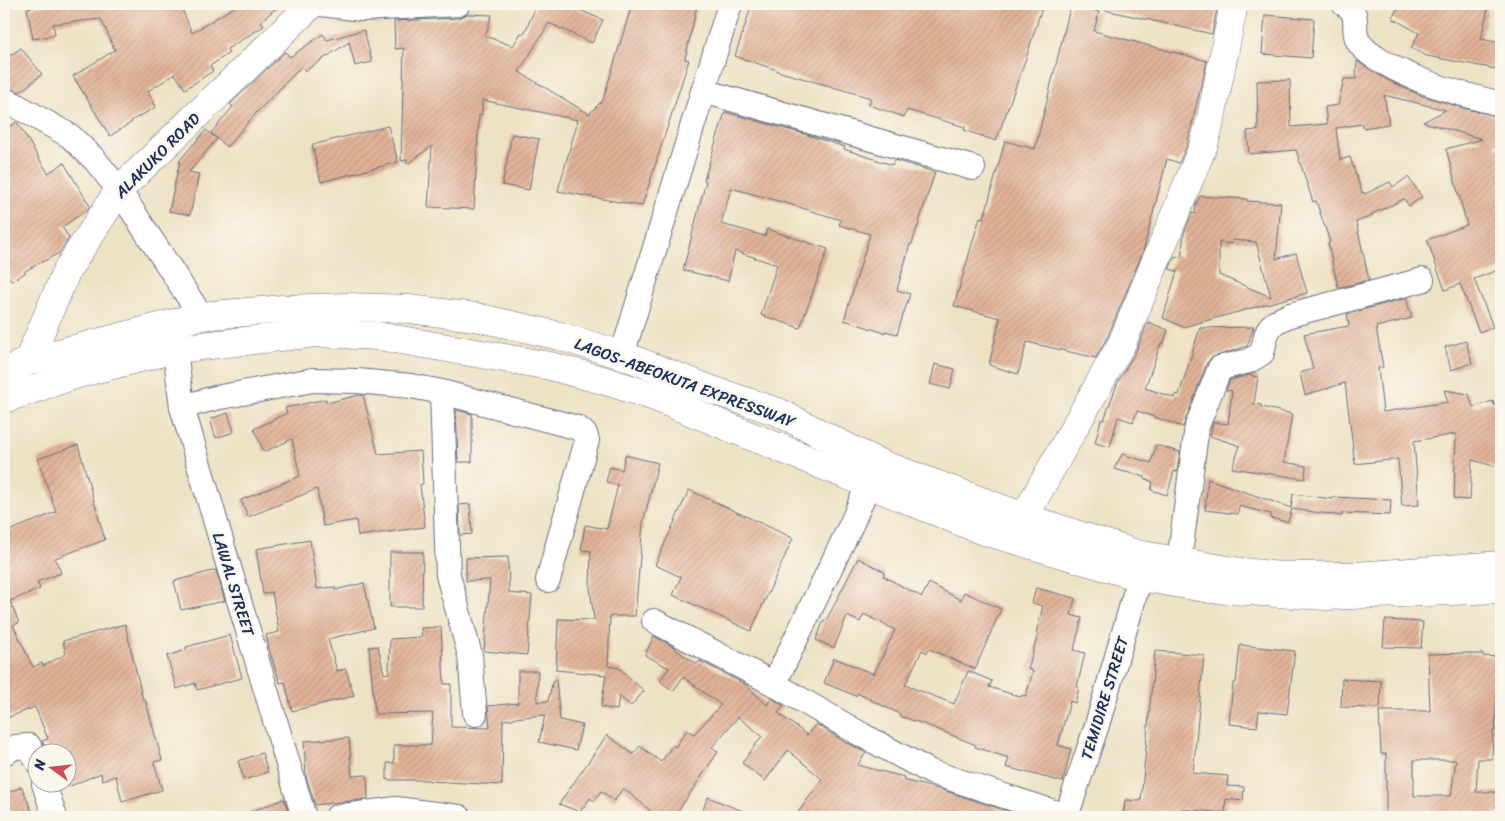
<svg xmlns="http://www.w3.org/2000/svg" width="1505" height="821" font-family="Sriracha,sans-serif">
<defs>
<pattern id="building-hatch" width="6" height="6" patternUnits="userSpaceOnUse" patternTransform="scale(1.25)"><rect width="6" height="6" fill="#e1b297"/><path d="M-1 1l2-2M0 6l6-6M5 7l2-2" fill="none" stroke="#c09985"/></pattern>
</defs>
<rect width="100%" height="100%" fill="#fbf7ec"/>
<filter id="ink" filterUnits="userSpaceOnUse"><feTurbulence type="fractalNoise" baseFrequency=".02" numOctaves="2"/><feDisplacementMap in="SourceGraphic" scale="10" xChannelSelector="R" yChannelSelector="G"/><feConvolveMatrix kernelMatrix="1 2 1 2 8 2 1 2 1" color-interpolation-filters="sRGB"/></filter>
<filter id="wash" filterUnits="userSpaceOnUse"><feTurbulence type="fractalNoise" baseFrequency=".0096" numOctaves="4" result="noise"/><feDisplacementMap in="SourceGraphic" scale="20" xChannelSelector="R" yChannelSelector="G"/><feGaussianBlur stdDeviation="1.12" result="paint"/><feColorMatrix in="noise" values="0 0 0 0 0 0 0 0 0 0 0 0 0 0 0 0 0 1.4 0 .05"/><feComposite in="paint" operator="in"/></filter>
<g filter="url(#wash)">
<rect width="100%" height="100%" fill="#eee2c4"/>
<g id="blocks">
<g fill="url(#building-hatch)" fill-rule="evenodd">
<path d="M54 4H180L192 33 239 4H281L261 21 264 26 227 49 229 53 210 66 213 71 185 89 175 74 148 91 156 107 131 121 132 122 110 136 73 76 115 50 101 19 53 24 55 35 33 39 27 8Z"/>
<path d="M537 4H565L603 20 592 43 549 23 519 72 589 114 603 100 632 4H686L697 6 685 59 689 60 642 206 558 191 578 120 482 100V115H479L474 209 428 207 432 146 407 164V160L401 161 404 48 395 49 394 21 459 18 467 14 492 15 485 36 513 46 521 33 524 34Z"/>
<path d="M752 4H1043L1026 58 996 141 964 130 965 127 907 110 904 117 869 105 871 98 777 71V70L735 56Z"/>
<path d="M1071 4 1099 12 1094 31 1207 61 1187 145 1179 163 1167 159 1143 252 1108 336 1096 358 1027 342 1018 374 989 365 1000 318 954 306 980 217 984 218 1005 141 1035 149Z"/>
<path d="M1105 4H1218L1212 34 1105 10Z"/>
<path d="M1400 4H1489L1481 39 1501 43 1496 69 1427 56 1411 48 1419 33 1392 18Z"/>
<path d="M1265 15 1314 19 1311 58 1262 54Z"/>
<path d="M364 30 372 62 355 66 349 42 305 71 302 66 256 113 227 147 211 133 233 107 230 104 285 52 290 57 323 34 327 40Z"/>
<path d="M4 47 11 55 21 48 42 74 20 92 8 88 4 83Z"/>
<path d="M1357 61 1389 81 1420 95 1466 109 1501 117 1495 148 1501 146V269L1474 279 1493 327 1479 332 1460 284 1445 290 1427 240 1467 225 1446 149 1482 139 1423 122 1446 110 1384 95 1389 124 1363 128 1362 124 1336 128 1340 160 1350 157 1362 193 1364 192 1365 194 1390 182 1393 187 1408 177 1422 197 1409 206 1404 199 1372 214V216L1356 222 1369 280 1342 287H1338L1328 243 1330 242 1316 201 1313 202 1296 150 1249 154 1247 131 1258 130 1257 81 1290 80 1291 127 1327 124 1325 107 1338 105 1344 79H1356Z"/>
<path d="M725 112 804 134 845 147 844 149 892 165 894 160 935 172 912 244H910L897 290 910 294 897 334 885 331V333L844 320 870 234 839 225 841 220 789 204 731 188 721 224 765 236 767 229 828 249 800 328 761 315 777 265 735 251 728 281 683 270 706 181 704 180Z"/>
<path d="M17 122 48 173 64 163 90 206 86 211 62 227 69 238 59 253 25 271V273L11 281 4 268V130Z"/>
<path d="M388 126 398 162 321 182 312 145Z"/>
<path d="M206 130 217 139 189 172 199 174 190 215 169 211 180 160Z"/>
<path d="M512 134 539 139 529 190 502 185Z"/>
<path d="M1200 196 1247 199V201L1281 203 1276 259 1296 253 1307 293 1183 327 1163 318 1177 271 1169 269 1175 256 1181 258 1184 233 1192 213 1195 214 1196 204ZM1233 240 1256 242 1271 297 1219 275V242L1232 244Z"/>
<path d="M1406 298 1412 318 1376 327 1383 367 1378 368 1383 412 1448 402 1444 390 1469 394 1473 407 1493 401 1494 405H1501V468L1472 460 1470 500 1454 499 1456 434 1414 441 1419 505 1402 506 1398 459 1355 464 1345 383 1305 395 1300 373 1313 369 1304 334 1349 326 1347 314Z"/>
<path d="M1148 322 1168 330 1163 344 1161 343 1145 388 1175 398 1176 394 1179 395 1200 328 1254 327 1247 346 1211 358 1207 363 1183 427 1137 411 1133 422 1118 417 1110 447 1095 443 1101 420H1104L1117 384 1136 351Z"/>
<path d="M1466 341 1472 363 1451 370 1445 347Z"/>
<path d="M935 364 955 369 950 389 930 384Z"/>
<path d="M1249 375 1258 377 1254 404 1261 405V407L1292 414 1284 462 1306 466 1305 479 1232 468 1240 446 1210 436 1213 422 1228 424 1232 391 1226 390 1230 380Z"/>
<path d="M359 395H363L378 454 421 451 423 484 420 485 425 527 358 536 356 520 323 526 317 489 248 517 241 500 300 476 292 439 264 452 254 429 287 413 285 408 326 399 327 403Z"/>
<path d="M456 410 472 414V462H458Z"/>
<path d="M228 413 234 432 216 438 210 419Z"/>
<path d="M78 445 105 540 55 558 61 573 37 582 40 589 10 601 19 623 13 625 33 667 42 663 43 666 66 654 63 641 125 624 143 700 145 699 162 760 154 762 162 790 122 802 116 776 102 780 101 773 68 787V754H49L42 741 48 739 35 707 4 719V533L56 512 38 459Z"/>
<path d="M1156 445 1180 452 1177 472 1174 471 1167 495 1151 490 1153 482 1145 479V477L1114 469 1122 454 1151 463Z"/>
<path d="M625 455 658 463 643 523 635 616H610L608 666 619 668 644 691 631 706 619 696 617 710 601 707 606 675 556 670 558 619 594 620 590 588 591 551 581 550 585 525 607 529 618 485 606 482 610 467 622 470Z"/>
<path d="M1208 479 1291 508 1293 494 1333 499V497L1391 500 1390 515 1342 513V516L1292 509 1288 522 1270 518 1271 514 1239 506 1238 514 1205 510Z"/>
<path d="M689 490 793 538 751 631 673 595 681 577 655 565Z"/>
<path d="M470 504 472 534 460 535 459 505Z"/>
<path d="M310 540 317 589 335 587V590L364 583 374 628 328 639 337 671 346 669 354 696 292 711 285 682 280 683 271 656 266 635 279 632 272 592 263 594 256 549Z"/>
<path d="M390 552H423L422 607H390Z"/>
<path d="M508 557 509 593 532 595 527 655 484 651 490 580 466 581V558Z"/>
<path d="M858 558 885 572 883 576 922 597 929 583 961 600 964 592 1001 609 975 669 929 649 927 653 922 650 905 685 954 704 968 671 992 681 989 687 1021 697 1022 695 1026 696 1033 671 1028 669 1038 634 1036 633 1043 606 1032 603 1036 588 1075 598 1071 615 1082 618 1074 650 1085 653 1077 687 1079 688 1075 703 1070 701 1058 745 1071 749 1063 782 1006 767 1009 758 975 747 976 745 927 725 899 716 900 714 857 693 856 696 824 683 834 658 874 674 895 630 864 614 860 622 847 616 834 648 816 640 824 620 826 621Z"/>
<path d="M216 570 225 601 181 610 174 581Z"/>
<path d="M1385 620 1423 622 1421 648 1383 647Z"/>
<path d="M441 627 444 684H451V727L490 728 488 706 518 703V671H538L537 702 548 701 553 680H556L560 720 582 725 576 750 539 742 545 715 513 718V719L503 720 502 785 429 781V780H387V763H394V745H431L433 713 375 714 369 647 378 646 384 674 389 673 390 639 422 637 421 628Z"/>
<path d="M230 635 242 678 197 690 195 683 177 689 167 656 186 650V647Z"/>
<path d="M654 636 676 648 675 649 697 664 700 661 746 685 767 705 771 698 784 706 778 713 807 735 816 724 839 738 847 744 848 743 866 753 857 765 904 777 903 780 946 791 1025 817H795L822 779 788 750 765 781 742 763 762 736 738 717 712 747 718 752 674 817H658L623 788 614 801 601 791 594 801 590 798 580 812 559 804 607 735 633 754 640 746 661 762 673 745 675 747 687 730 694 734 721 705 683 677 673 691 660 681 669 668 645 655Z"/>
<path d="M1240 645 1295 651 1287 714 1259 711 1257 727 1229 724 1233 683H1236Z"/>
<path d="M1155 651 1204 655 1193 773 1228 776 1227 786 1244 787 1243 801 1226 799 1225 813 1182 809V817H1123L1125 800 1141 801Z"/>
<path d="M1470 653V654H1483V656L1499 657 1495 731H1493L1492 759H1478L1476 792H1501V813H1495V817H1386V754H1381L1379 711H1430L1428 654ZM1414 760H1456L1451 796H1414Z"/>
<path d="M1342 679 1381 681 1380 708 1341 707Z"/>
<path d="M349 738 352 776 367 775 368 799 315 805 306 776 304 741Z"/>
<path d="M262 753 268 772 244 780 238 761Z"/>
<path d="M22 787 34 817H4V794Z"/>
<path d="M708 797 757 817H700Z"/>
<path d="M284 799 290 817H239V816Z"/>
</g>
</g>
</g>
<g filter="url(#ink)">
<use href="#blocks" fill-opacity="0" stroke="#656e82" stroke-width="1"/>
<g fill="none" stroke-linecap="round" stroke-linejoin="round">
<g stroke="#656e82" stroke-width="26">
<g id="minor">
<path d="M321 4 362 9 458 4"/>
<path d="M1344 4C1362 13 1351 28 1358 41 1363 50 1373 56 1381 61 1421 84 1457 93 1501 104"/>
<path d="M703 91 973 168"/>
<path d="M4 103 10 102 70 136 95 160 119 190 201 316"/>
<path d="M175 349 182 407 228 564 304 817"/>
<path d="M622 355 730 4"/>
<path d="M442 392 578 428 585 434 587 440 548 580"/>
<path d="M182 407 215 398 313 380 357 381 411 386 442 392 448 575 470 655 475 714"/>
<path d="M868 485 851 525 774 684 862 735 931 772 1066 816"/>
<path d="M1179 562 1197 426 1220 368 1249 361 1262 353C1268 328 1266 325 1290 315L1422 280"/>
<path d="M654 621 774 684"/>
<path d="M4 753 15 747 29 746 38 763"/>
<path d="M44 784 55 817"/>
<path d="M337 817 396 809 459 817"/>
<path d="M1066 817 1097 725 1140 577"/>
</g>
</g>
<g stroke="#656e82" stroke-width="29">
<g id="major">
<path d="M28 361 67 270 119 190 312 4"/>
<path d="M1024 517 1122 343 1204 144 1211 118 1234 4"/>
</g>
</g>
<g stroke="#656e82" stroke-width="29">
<g id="highway">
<path d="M4 372 28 361 201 316 283 309 349 307 409 309 476 317 560 336 622 355 712 390 778 412 874 461 1024 517 1137 554 1233 571 1281 576H1357L1501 565"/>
<path d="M4 399 78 374 175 349 316 333 378 336 550 366 606 381 655 397 981 530 1140 577 1211 589 1326 596 1501 589"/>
</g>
</g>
<use href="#minor" stroke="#fff" stroke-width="24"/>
<use href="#major" stroke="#fff" stroke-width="28"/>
<use href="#highway" stroke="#fff" stroke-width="28"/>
</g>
</g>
<g text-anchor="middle" stroke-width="5" stroke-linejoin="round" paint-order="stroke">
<g font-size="16" fill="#1b2f5e" stroke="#fbf7ec">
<text transform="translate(157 155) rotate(-45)" y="6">ALAKUKO ROAD</text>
<text transform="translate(685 382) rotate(20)" y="6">LAGOS-ABEOKUTA EXPRESSWAY</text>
<text transform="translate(234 584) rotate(73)" y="6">LAWAL STREET</text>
<text transform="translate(1104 698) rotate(-73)" y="6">TEMIDIRE STREET</text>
</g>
</g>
<rect width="1505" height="821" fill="none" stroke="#fbf7ec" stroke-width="20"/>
<g transform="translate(52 768) rotate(285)"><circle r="24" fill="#fbf7ec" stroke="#a1a7b3"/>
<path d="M0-4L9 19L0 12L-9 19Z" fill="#d1495b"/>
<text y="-8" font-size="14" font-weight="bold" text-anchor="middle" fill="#1b2f5e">N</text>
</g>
</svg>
